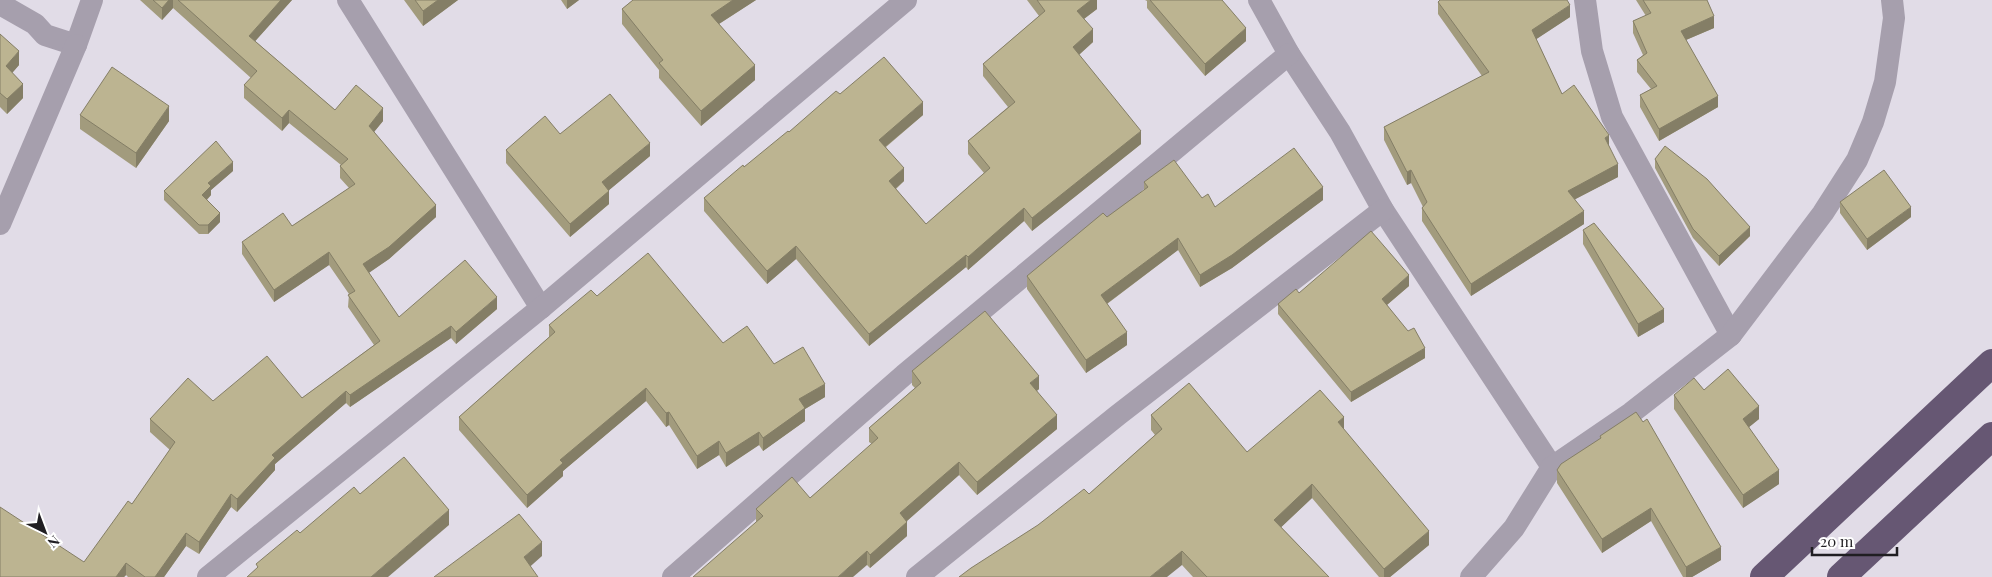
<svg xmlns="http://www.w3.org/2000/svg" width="1992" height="577" font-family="'Playfair Display',serif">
<rect width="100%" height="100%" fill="#e1dce7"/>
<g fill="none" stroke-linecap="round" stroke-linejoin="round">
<g stroke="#a69fad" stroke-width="22">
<path d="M348 0 541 308"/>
<path d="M1259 0 1289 54 1340 132 1383 210 1552 467"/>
<path d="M1585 0 1592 51 1612 117 1731 335"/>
<path d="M0 4 35 24 45 35 76 45 92 0"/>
<path d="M0 224 76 45"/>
<path d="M208 577 541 308 906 0"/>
<path d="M673 577 904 375 1289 54"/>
<path d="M917 577 1118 415 1383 210"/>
<path d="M1471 577 1514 528 1552 467 1631 413 1731 335 1823 213 1857 160 1873 122 1885 82 1894 18 1892 0"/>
</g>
<g stroke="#665773" stroke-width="28">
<path d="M1764 577 1992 363"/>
<path d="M1841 577 1992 436"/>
</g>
</g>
<g fill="#a29b7d">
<path d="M140 0H292L255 41 335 110 383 121 374 132 436 217 389 259 368 273 399 317 497 309 456 344 451 338 350 407 346 403 275 464V470L237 512 231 507 199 554 186 546 164 577H128L126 575 124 577H0L84 562 132 504 170 450 150 432V419L213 401 302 398 374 345 348 307 349 294 329 265 274 302 242 254V242L292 226 349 188 340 178V166L341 165 289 123 282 131 244 98V85L251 78 173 8 162 20Z"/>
<path d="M404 0H458L423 26Z"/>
<path d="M561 0H579L567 9Z"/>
<path d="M633 0H756L719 24 755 80 701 126 659 78V70L622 24V9Z"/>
<path d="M1027 0H1097V9L1084 19 1093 42 1079 55 1141 144 1032 231 1024 221 968 270 966 267 869 346 796 259 767 284 704 211V198L789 132 840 94 923 115 886 147 904 181 896 189 926 224 984 173 968 154V141L1008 107 983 76V64L1039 16Z"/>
<path d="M1145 0H1222L1246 41 1205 76 1147 8V1Z"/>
<path d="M1636 0H1707L1714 28 1686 40 1718 107 1659 141 1640 107V95L1651 89 1637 72V60L1643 55 1633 33V21L1646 16Z"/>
<path d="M1438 2 1570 17 1536 39 1562 94 1609 146 1618 177 1575 199 1584 224 1471 296 1422 221V208L1423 207 1411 183 1407 185 1384 140V127L1482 76 1438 14Z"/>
<path d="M0 34 19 65 12 73 23 98 7 114 0 107Z"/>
<path d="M80 115 169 121 136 168 80 129Z"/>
<path d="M560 134 650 156 609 190V204L570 237 506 163V150Z"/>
<path d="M1655 159 1750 236 1719 266 1693 238 1655 168Z"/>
<path d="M233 171 211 190V195L207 200 220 222 208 234H199L164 200V191Z"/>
<path d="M1144 182 1202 198 1215 207 1323 200 1232 268 1200 287 1178 250 1107 304 1127 345 1086 373 1027 289V276L1144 190Z"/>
<path d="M1840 202 1911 217 1867 250 1840 213Z"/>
<path d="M1583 230 1664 322 1638 337 1583 244Z"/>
<path d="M1409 286 1387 305 1425 358 1351 402 1278 314V304L1299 293Z"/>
<path d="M597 296 723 343 774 364 825 397 805 409V421L763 451 759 445 726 467 719 455 697 469 669 425 666 427 646 401 563 471V476L527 508 459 430V417L549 337V325Z"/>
<path d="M912 371 1039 389 1037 391 1057 429 977 495 959 475 907 521V536L870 568 867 565 756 522V509L810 498 872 444 869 442V428L915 388 912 385Z"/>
<path d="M1704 390 1759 419 1749 427 1779 484 1743 508 1674 409V395Z"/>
<path d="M1151 415 1247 452 1344 430 1429 545 1390 577H1379L1312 498 1281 527 1329 577H1193L1182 565 1089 494 1155 435 1151 430Z"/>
<path d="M1600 436 1721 560 1692 577H1683L1651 521 1602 553 1557 483V470L1600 439Z"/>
</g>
<g fill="#847e66">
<path d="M169 0H173V8L162 20V8Z"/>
<path d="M281 0H292L249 48V36Z"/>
<path d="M438 0H458L423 26V11Z"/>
<path d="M567 0H579L567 9Z"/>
<path d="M733 0H756L711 29V15Z"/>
<path d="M1091 0H1097V9L1077 24V11Z"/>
<path d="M1570 5V17L1532 42V30Z"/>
<path d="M1714 16V28L1681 42V31Z"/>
<path d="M1246 28V41L1205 76V64Z"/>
<path d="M1093 29V42L1073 60V47Z"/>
<path d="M19 51V65L6 80V66Z"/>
<path d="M755 65V80L701 126V111Z"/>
<path d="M23 84V98L7 114V99Z"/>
<path d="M1718 96V107L1659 141V129Z"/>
<path d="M923 102V115L879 152V140Z"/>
<path d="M169 106V121L136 168V153Z"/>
<path d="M383 108V121L369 138V126Z"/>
<path d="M289 110V123L282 131V118Z"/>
<path d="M1141 131V144L1032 231V218Z"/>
<path d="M1609 135V148L1605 138Z"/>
<path d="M650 143V156L602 196V182Z"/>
<path d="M233 162V171L211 190V195L202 204V195L208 183Z"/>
<path d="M1618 164V177L1568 203V191Z"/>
<path d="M904 168V181L889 194V181Z"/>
<path d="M1411 170V183L1407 185V172Z"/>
<path d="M1323 187V200L1232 268 1200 287V275Z"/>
<path d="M609 191V204L570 237V224Z"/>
<path d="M436 205V217L389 259 363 277V264Z"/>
<path d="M1911 207V217L1867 250V239Z"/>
<path d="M1024 208V221L968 270V257Z"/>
<path d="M1584 211V224L1471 296V284Z"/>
<path d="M220 213V222L208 234V225Z"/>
<path d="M1750 227V236L1719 266V256Z"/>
<path d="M1178 238V250L1101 308V295Z"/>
<path d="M796 246V259L767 284V271Z"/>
<path d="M329 252V265L274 302V290Z"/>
<path d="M966 255V267L869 346V334Z"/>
<path d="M1409 275V286L1382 309V299Z"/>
<path d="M497 297V309L456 344V332Z"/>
<path d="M1664 309V322L1638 337V324Z"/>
<path d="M451 326V338L350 407V395Z"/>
<path d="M1127 332V345L1086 373V360Z"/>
<path d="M1425 348V358L1351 402V392Z"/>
<path d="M1039 376V389L1030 396V383Z"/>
<path d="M825 384V397L805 409V421L763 451V438L799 399Z"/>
<path d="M646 388V401L563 471V476L527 508V495L560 460Z"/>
<path d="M346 391V403L275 464V470L237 512V499L272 455Z"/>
<path d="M1759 406V419L1743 432V419Z"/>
<path d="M669 412V425L666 427V413Z"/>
<path d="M1057 415V429L977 495V482Z"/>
<path d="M1344 417V431L1338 422Z"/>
<path d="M759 432V445L726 467V453Z"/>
<path d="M719 441V455L697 469V456Z"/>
<path d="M959 462V475L900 527V513Z"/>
<path d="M1779 470V484L1743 508V495Z"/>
<path d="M1312 484V498L1274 534V520Z"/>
<path d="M231 494V507L199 554V542Z"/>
<path d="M1651 508V521L1602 553V539Z"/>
<path d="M449 510V525L388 577H371Z"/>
<path d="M907 522V536L870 568V555Z"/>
<path d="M1429 531V545L1390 577H1384V569Z"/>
<path d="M186 533V546L164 577H155Z"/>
<path d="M542 542V556L524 572V557Z"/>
<path d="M1721 547V560L1692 577H1686V567Z"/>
<path d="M867 551V565L853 577H838Z"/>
<path d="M1182 551V565L1167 577H1150Z"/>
<path d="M126 563V575L124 577H116Z"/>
</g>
<g fill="#bcb491" stroke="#847e66">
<path d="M153 0H169L162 8Z"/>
<path d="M178 0H281L249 36 335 110 356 85 383 108 369 126 436 205 389 247 363 264 399 317 465 260 497 297 456 332 451 326 350 395 346 391 272 455 275 458 237 499 231 494 199 542 186 533 155 577H145L126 563 116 577H0V507L84 562 128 501 132 504 175 442 150 419 188 378 213 401 267 356 302 398 380 341 348 295 355 291 329 252 274 290 242 242 283 213 292 226 355 184 340 166 348 159 289 110 282 118 244 85 257 71Z"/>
<path d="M415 0H438L423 11Z"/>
<path d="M633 0H733L711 15 755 65 701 111 659 63 663 60 622 9Z"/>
<path d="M1037 0H1091L1077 11 1093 29 1073 47 1141 131 1032 218 1024 208 968 257 966 255 869 334 796 246 767 271 704 198 743 165 744 167 788 131 789 132 836 91 840 94 884 57 923 102 879 140 904 168 889 181 926 224 990 168 968 141 1015 102 983 64 1045 11Z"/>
<path d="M1150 0H1222L1246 28 1205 64Z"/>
<path d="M1440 0H1567L1570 5 1532 30 1562 94 1574 85 1609 135 1605 138 1618 164 1568 191 1584 211 1471 284 1422 208 1427 202 1411 170 1407 172 1384 127 1489 72 1438 2Z"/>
<path d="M1643 0H1707L1714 16 1681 31 1718 96 1659 129 1640 95 1657 86 1637 60 1647 53 1633 21 1651 13Z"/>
<path d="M0 34 19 51 6 66 23 84 7 99 0 93Z"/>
<path d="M112 67 169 106 136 153 80 115Z"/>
<path d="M610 94 650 143 602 182 609 191 570 224 506 150 545 116 560 134Z"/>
<path d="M216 141 233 162 208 183 211 186 202 195 220 213 208 225H199L164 191Z"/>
<path d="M1665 146 1707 179 1750 227 1719 256 1693 229 1655 159Z"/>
<path d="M1294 148 1323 187 1232 255 1200 275 1178 238 1101 295 1127 332 1086 360 1027 276 1103 213 1107 217 1148 187 1144 182 1174 160 1202 198 1208 194 1215 207Z"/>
<path d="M1884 170 1911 207 1867 239 1840 202Z"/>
<path d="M1594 223 1664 309 1638 324 1583 230Z"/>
<path d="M1371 231 1409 275 1382 299 1408 331 1414 328 1425 348 1351 392 1278 304 1296 289 1299 293Z"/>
<path d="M648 253 723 343 747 326 774 364 803 347 825 384 799 399 805 408 763 438 759 432 726 453 719 441 697 456 669 412 666 413 646 388 560 460 563 463 527 495 459 417 555 332 549 325 591 290 597 296Z"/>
<path d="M985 311 1039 376 1030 383 1057 415 977 482 959 462 900 513 907 522 870 555 867 551 838 577H693L763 516 756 509 792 477 810 498 878 438 869 428 921 383 912 371Z"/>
<path d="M1728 369 1759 406 1743 419 1779 470 1743 495 1674 395 1694 378 1704 390Z"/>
<path d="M1189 383 1247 452 1320 390 1344 417 1338 422 1429 531 1384 569 1312 484 1274 520 1329 577H1207L1182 551 1150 577H959L971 568 1038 525 1084 489 1089 494 1162 429 1151 415Z"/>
<path d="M1636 412 1643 422 1647 419 1721 547 1686 567 1651 508 1602 539 1557 470 1561 464 1601 438 1600 436Z"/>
<path d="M404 457 449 510 371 577H247L258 567 256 564 297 530 300 533 354 487 360 494Z"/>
<path d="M519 514 542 542 524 557 538 577H434Z"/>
</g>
<g transform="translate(45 532) rotate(138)" stroke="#ffffff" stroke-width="4" paint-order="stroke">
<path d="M0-4L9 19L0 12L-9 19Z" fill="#201e22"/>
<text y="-8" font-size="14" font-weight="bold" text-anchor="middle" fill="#201e22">N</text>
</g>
<path d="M1812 547v8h85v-8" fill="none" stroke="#201e22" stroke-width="2.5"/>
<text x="1820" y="547" font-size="15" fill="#201e22" stroke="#ffffff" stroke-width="4" paint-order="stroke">20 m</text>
</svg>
